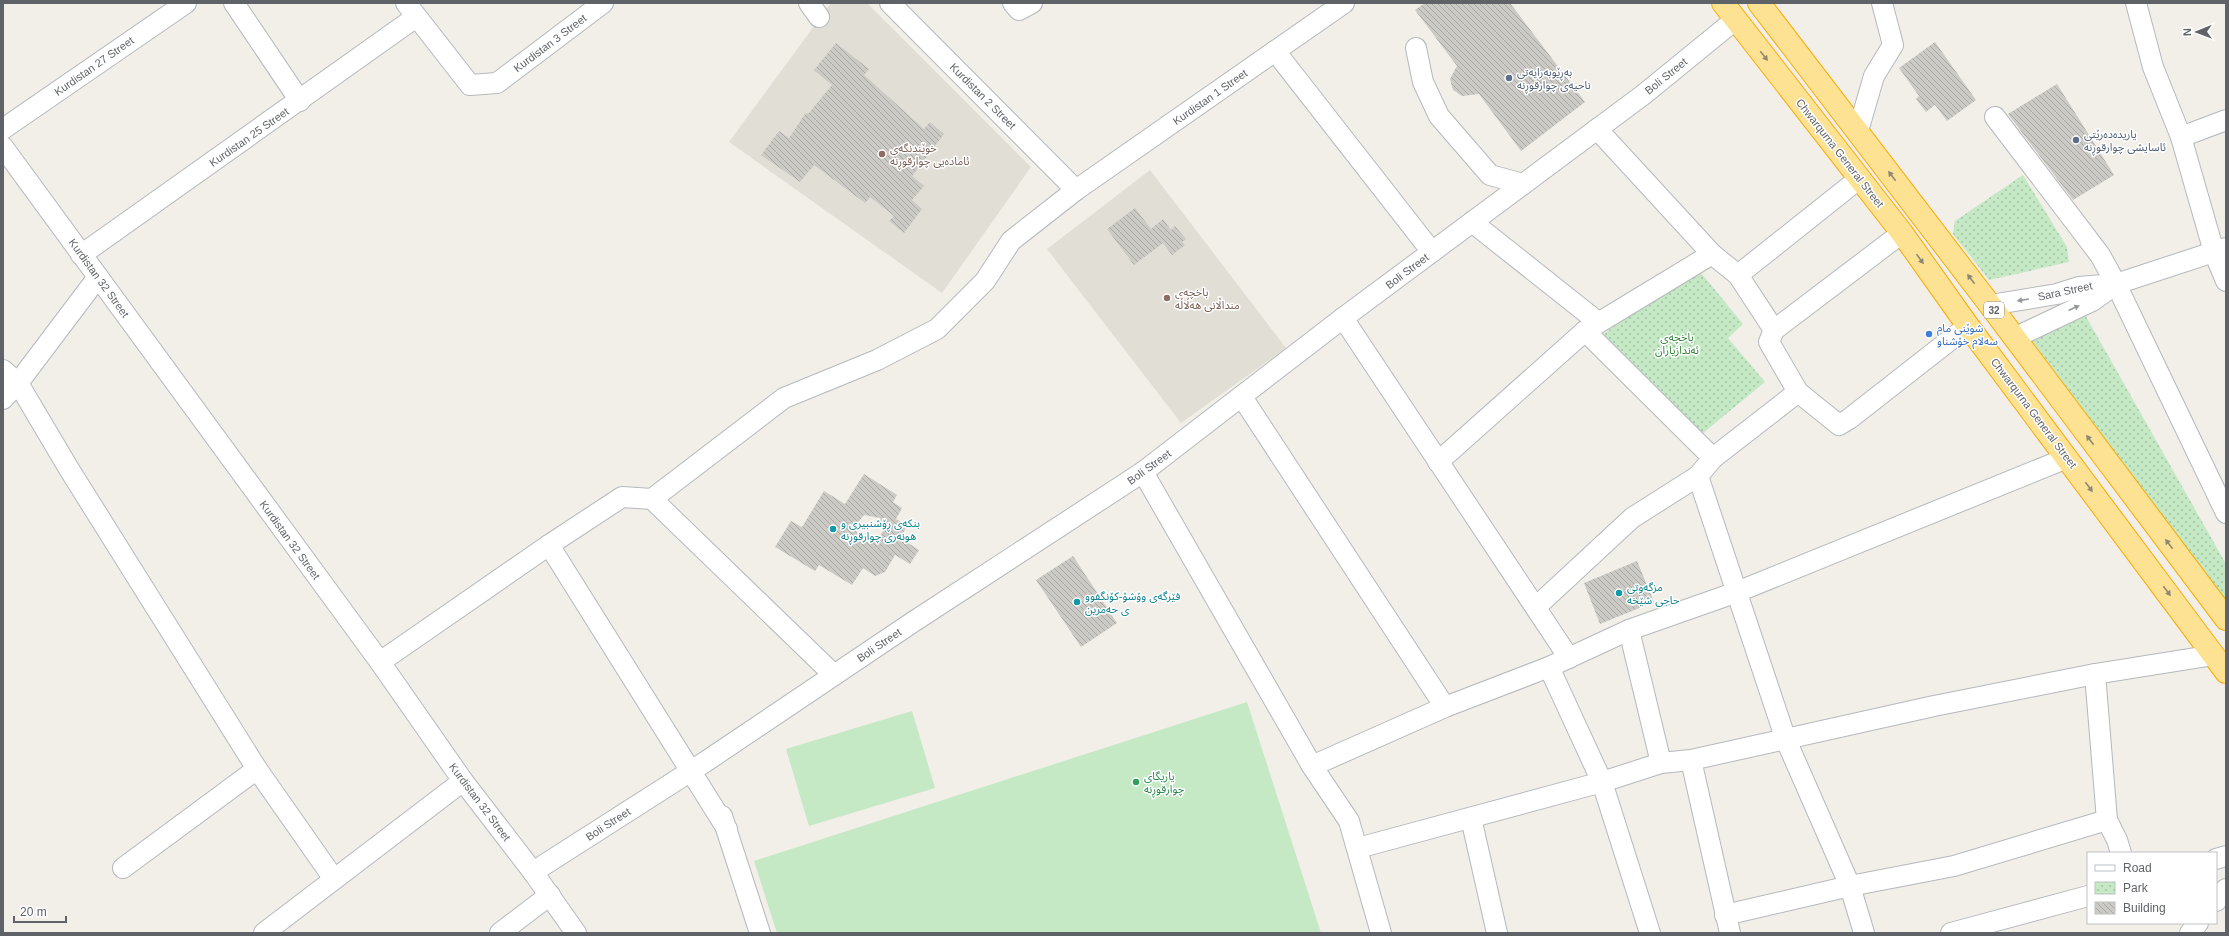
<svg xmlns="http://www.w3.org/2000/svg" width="2229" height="936" font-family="Helvetica,'Noto Sans Arabic',sans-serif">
<defs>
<pattern id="park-dots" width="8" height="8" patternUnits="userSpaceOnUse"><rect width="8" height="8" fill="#c5e8c5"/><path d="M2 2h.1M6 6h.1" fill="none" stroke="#a3c0a4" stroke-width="1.8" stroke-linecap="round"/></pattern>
<pattern id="building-back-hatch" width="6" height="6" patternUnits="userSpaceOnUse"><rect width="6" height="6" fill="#cccac5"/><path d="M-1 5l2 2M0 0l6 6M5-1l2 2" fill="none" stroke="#a9a8a4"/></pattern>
</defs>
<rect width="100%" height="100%" fill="#f1efe8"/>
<g fill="#e1ded6">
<path d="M831 3H867L1031 167 942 293 729 142Z"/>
<path d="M1150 170 1286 348 1181 423 1047 249Z"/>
</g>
<g fill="#c5e8c5">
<path d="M1247 702 1321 933H777L754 861Z"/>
<path d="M912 711 935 788 809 826 786 749Z"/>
</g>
<g fill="url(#park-dots)">
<path d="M2023 175 2067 247 2069 262 1989 280 1953 234 1955 221Z"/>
<path d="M1693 263 1743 324 1728 338 1765 382 1692 442 1603 335Z"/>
<path d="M2084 313 2226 564V601L2032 341Z"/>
</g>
<g fill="url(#building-back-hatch)" fill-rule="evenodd">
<path d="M1425 3H1510L1585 102 1521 151 1479 94 1462 96 1453 90 1450 79 1457 66 1415 10Z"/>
<path d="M1935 42 1976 100 1947 121 1935 105 1926 112 1916 99 1919 96 1899 68Z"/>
<path d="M836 43 869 69 864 75 924 129 930 122 944 134 912 176 924 186 912 200 922 209 904 233 889 221 894 216 870 197 865 203 814 165 800 182 761 155 779 131 789 138 805 114 809 113 832 85 814 70Z"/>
<path d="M2057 84 2114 175 2073 200 2008 114Z"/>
<path d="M1135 208 1151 229 1163 219 1171 230 1175 226 1186 239 1182 242 1185 245 1172 255 1163 243 1134 265 1107 229Z"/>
<path d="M864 474 897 495 893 502 902 508 896 519 907 526 900 538 919 550 910 564 895 555 885 572 875 576 863 568 852 585 819 565 815 571 775 547 791 521 802 527 824 491 845 504ZM864 515 880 518 883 530 880 538 872 543 859 540 855 526Z"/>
<path d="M1073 556 1117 623 1081 647 1036 580Z"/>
<path d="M1637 561 1654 602 1600 624 1584 583Z"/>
</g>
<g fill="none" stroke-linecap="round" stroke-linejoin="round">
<g stroke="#b5b8bc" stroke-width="22">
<g id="minor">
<path d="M234 3 300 101"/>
<path d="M406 3 470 85 497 83 603 3"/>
<path d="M809 3 819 17"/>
<path d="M890 3 1076 190"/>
<path d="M1013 3 1019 10 1032 3"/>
<path d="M2136 3 2153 67 2181 137 2214 252 2226 281"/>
<path d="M1416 48 1423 82 1439 116 1490 175 1523 184"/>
<path d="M1275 51 1432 252"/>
<path d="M1995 117 2100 255 2116 284 2226 513"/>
<path d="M3 129 186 3"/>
<path d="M1597 129 1712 254 1738 275 1774 330"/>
<path d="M1858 131 1874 76 1893 45 1882 3"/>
<path d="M2181 137 2226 120"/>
<path d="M3 147 380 662 463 781 533 872 576 933"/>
<path d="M1472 222 1598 322"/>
<path d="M1902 233 1774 330 1769 342 1798 392 1839 425 1849 419 1968 326"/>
<path d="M81 255 416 17"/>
<path d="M1738 275 1860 178"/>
<path d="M1990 305 2057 294 2079 287 2116 284 2226 248"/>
<path d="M1343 318 1569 658"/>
<path d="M2014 338 2092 301 2116 284"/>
<path d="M3 370 18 383 69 469 257 769 334 879"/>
<path d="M1242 397 1445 707"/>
<path d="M3 399 18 383 98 277"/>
<path d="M1713 458 1798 392"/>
<path d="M1438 462 1585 331 1712 254"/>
<path d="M1143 472 1312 766 1349 821 1381 933"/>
<path d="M1698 476 1786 740 1850 886 1864 933"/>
<path d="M652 499 784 398 877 360 937 329 985 281 1011 241 1076 190 1344 3"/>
<path d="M549 545 727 829"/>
<path d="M1536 607 1632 518 1698 476 1713 458 1585 331"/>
<path d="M1629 630 1661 763"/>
<path d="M380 662 549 545 622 497 652 499 834 675"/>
<path d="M1549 667 1602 782 1650 933"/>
<path d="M2095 674 2107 820 2117 840 2121 853"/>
<path d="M1691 760 1730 933"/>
<path d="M1312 766 1445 707 1549 667 1629 630 1737 592 2067 458"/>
<path d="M722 816 760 933"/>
<path d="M1471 818 1497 933"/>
<path d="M1358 848 1602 782 1661 763 1691 760 1934 706 2095 674 2214 655"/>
<path d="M2216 859 2226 856"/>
<path d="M123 868 257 769"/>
<path d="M533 872 705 762 913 622 1143 472 1343 318 1643 95 1735 20"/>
<path d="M2216 901 2226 889"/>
<path d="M1725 915 1850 886 1954 866 2107 820"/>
<path d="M264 933 463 781"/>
<path d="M500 933 550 895"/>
<path d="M1951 933 2088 896"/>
<path d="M2190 933 2198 923"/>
</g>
</g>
<g stroke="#f9ab00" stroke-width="24">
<g id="highway">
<path d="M1723 3 1902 233 1968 326 2226 672"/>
<path d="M1759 3 1990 305 2226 619"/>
</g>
</g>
<use href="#minor" stroke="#fff" stroke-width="20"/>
<use href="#highway" stroke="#fde293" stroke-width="22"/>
</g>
<defs><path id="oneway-solid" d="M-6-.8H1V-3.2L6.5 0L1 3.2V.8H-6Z"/></defs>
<g fill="#8e8975">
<use href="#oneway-solid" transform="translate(1764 56) rotate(52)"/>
<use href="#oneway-solid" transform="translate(1892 176) rotate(-127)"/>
<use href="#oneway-solid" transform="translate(1920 259) rotate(54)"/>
<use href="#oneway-solid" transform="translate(1971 279) rotate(-127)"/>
<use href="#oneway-solid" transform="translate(2090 440) rotate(-127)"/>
<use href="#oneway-solid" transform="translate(2089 487) rotate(53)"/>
<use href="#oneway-solid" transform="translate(2169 544) rotate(-127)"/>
<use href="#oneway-solid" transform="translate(2167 591) rotate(53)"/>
</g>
<g fill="#979a9d">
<use href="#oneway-solid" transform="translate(2023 300) rotate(171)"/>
<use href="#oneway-solid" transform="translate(2074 308) rotate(-25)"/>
</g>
<g fill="#5c6f8a" stroke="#fff" stroke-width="1.5">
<circle cx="1509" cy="78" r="4"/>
<circle cx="2076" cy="140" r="4"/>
</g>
<g fill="#8d6e63" stroke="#fff" stroke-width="1.5">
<circle cx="882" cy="154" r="4"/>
<circle cx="1167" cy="298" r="4"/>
</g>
<circle fill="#3f7fe0" stroke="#fff" stroke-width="1.5" cx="1929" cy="334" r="4"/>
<g fill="#0f9aa8" stroke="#fff" stroke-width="1.5">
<circle cx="833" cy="529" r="4"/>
<circle cx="1619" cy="593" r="4"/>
<circle cx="1077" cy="602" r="4"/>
</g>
<circle fill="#2e9e5b" stroke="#fff" stroke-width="1.5" cx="1136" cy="782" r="4"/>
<g text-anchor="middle" stroke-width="3" stroke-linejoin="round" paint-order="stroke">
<rect fill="#fff" stroke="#8f9295" stroke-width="1" x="1984" y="302" width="20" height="16" rx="3"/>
<g font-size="10" font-weight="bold" fill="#5f6368">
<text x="1994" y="314">32</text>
</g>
<g font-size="11" fill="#5f6368" stroke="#fff">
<text transform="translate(550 43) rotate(-37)" y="4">Kurdistan 3 Street</text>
<text transform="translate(94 66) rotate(-35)" y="4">Kurdistan 27 Street</text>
<text transform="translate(1666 76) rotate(-39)" y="4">Boli Street</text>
<text transform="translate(983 96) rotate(45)" y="4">Kurdistan 2 Street</text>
<text transform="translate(1210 97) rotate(-35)" y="4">Kurdistan 1 Street</text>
<text transform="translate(249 137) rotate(-35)" y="4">Kurdistan 25 Street</text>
<text transform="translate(1840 153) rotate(52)" y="4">Chwarqurna General Street</text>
<text transform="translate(1407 271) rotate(-37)" y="4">Boli Street</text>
<text transform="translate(99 278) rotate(54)" y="4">Kurdistan 32 Street</text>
<text transform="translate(2065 291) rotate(-12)" y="4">Sara Street</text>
<text transform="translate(2034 413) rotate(53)" y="4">Chwarqurna General Street</text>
<text transform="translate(1149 467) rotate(-36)" y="4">Boli Street</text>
<text transform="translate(290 540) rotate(54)" y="4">Kurdistan 32 Street</text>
<text transform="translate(879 645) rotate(-34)" y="4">Boli Street</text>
<text transform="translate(480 802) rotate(53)" y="4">Kurdistan 32 Street</text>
<text transform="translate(608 824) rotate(-33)" y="4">Boli Street</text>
</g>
<g font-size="11" fill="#4e5e75" stroke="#fff" text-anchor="start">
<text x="1517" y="76">بەڕێوبەرایەتی<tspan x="1517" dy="13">ناحیەی چوارقوڕنە</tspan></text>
<text x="2084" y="138">یاریدەدەرێتی<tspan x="2084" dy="13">ئاسایشی چوارقوڕنە</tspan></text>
</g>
<g font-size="11" fill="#785e54" stroke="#fff" text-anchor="start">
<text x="890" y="152">خوێندنگەی<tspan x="890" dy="13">ئامادەیی چوارقوڕنە</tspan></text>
<text x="1175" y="296">باخچەی<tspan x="1175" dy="13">منداڵانی هەڵاڵە</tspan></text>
</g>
<g font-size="11" fill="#366cbe" stroke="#fff" text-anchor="start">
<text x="1937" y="332">شوێنی مام<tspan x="1937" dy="13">سەلام خۆشناو</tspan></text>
</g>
<g font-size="11" fill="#348238" stroke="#fff">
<text x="1677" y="341">باخچەی<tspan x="1677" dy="13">ئەندازیاران</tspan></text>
</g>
<g font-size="11" fill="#0d838f" stroke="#fff" text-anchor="start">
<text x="841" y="527">بنکەی ڕۆشنبیری و<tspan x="841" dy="13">هونەری چوارقوڕنە</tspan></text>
<text x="1627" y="591">مزگەوتی<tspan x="1627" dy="13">حاجی شێخە</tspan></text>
<text x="1085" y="600">فێرگەی وۆشۆ-کۆنگفوو<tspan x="1085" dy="13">ی حەمرین</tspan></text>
</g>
<g font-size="11" fill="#27864d" stroke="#fff" text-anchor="start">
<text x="1144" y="780">یاریگای<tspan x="1144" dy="13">چوارقوڕنە</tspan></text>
</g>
</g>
<rect width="2229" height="936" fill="none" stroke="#5f6368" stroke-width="8"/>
<rect x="2087" y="852" width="130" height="72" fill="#ffffff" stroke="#bfc1c3"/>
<rect x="2095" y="865" width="20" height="6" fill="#ffffff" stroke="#bfc1c3"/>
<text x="2123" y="872" font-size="12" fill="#5f6368">Road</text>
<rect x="2095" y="882" width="20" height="12" fill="url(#park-dots)" stroke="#bfc1c3"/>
<text x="2123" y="892" font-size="12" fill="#5f6368">Park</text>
<rect x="2095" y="902" width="20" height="12" fill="url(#building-back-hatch)" stroke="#bfc1c3"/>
<text x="2123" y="912" font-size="12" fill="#5f6368">Building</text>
<g transform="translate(2197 32) rotate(269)" stroke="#ffffff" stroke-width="3" paint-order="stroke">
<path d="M0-3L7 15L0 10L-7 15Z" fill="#5f6368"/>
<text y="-6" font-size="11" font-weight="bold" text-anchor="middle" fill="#5f6368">N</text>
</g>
<path d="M14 916v6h52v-6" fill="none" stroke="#5f6368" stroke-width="2"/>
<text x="20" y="916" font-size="12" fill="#5f6368" stroke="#ffffff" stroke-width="3" paint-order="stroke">20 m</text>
</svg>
